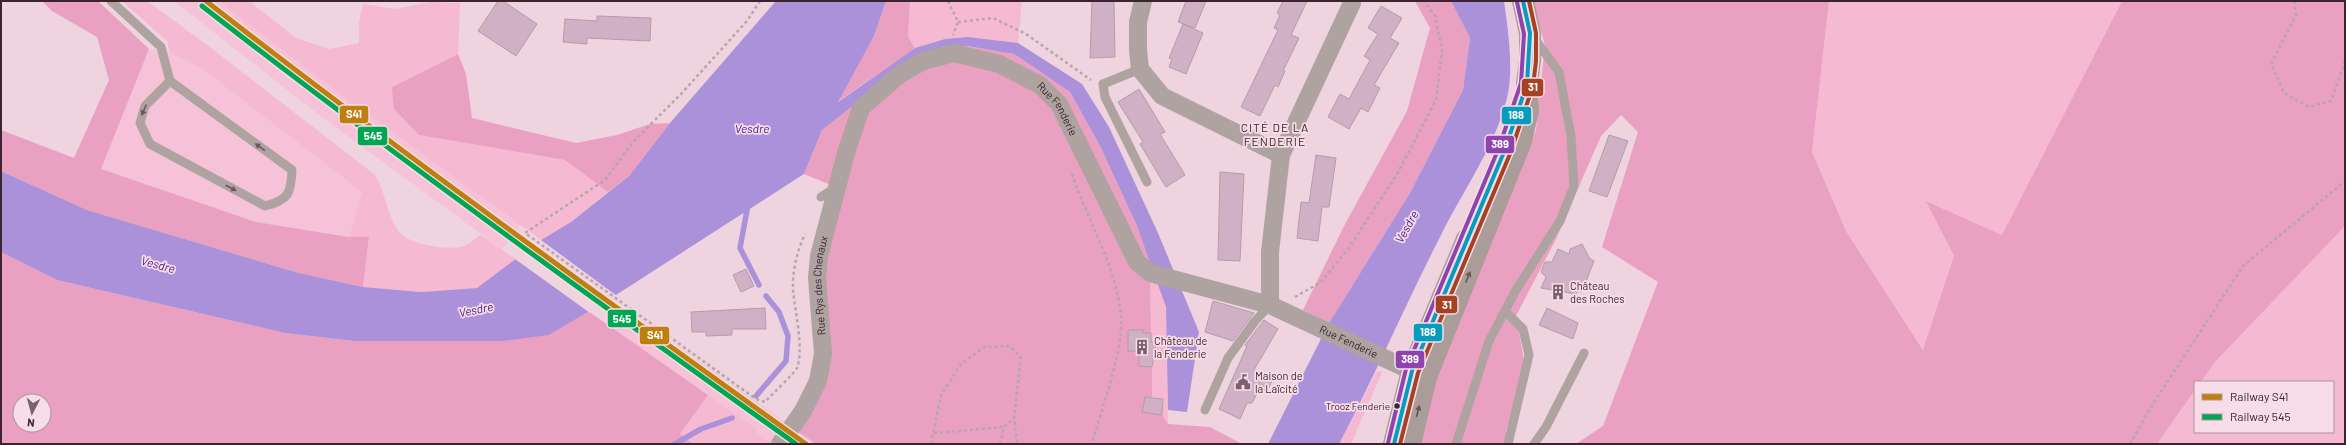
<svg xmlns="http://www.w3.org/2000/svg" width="2346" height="445" font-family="Barlow,sans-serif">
<rect width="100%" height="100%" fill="#efd3de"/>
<g fill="#f5c2d7">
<path d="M174 1H219L340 94 521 225 502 249 323 118Z"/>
<path d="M149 49 169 52 200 67 362 192 349 237 256 222 100 169Z"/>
<path d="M627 310 772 413 816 444H773L757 433 755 427 612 329Z"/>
</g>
<g fill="#f5b9d1">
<path d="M122 1H147L206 44 375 175C385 191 387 216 399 232 408 244 446 250 460 247 467 246 476 238 481 235L517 260 477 288 421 292 363 287 369 238 349 237 362 192 200 67 169 52 168 42Z"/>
<path d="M219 1H249L296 38 329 49 359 43V22L363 4 395 9 430 2 460 3 458 54 392 87 419 135 565 160 608 192 571 222 541 240 340 94Z"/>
<path d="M910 1H1022L1018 43 968 37 945 39 915 48 908 37Z"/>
<path d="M1829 1H2122L2002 235 1927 201 1954 256 1924 351 1846 231 1812 152Z"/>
<path d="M2345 226V444H2157L2195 390V432H2333V382H2201L2214 363Z"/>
<path d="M1158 279 1166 307 1168 424 1162 415 1163 399 1152 397V367L1156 343 1151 342 1150 281Z"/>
<path d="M1377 371 1382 372 1351 444H1339Z"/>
<path d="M708 395 755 427 757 433 773 444H693L680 434Z"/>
</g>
<g fill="#eaa0c0" fill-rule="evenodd">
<path d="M42 1H98L149 49 101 169 256 222 349 237H369L363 287 299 273 87 210 1 171V130L74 158 109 80 97 37 52 11Z"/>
<path d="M886 1H910L908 37 915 48 837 102 874 36Z"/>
<path d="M1415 1H1451L1470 38 1463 90 1410 193 1329 323 1303 310 1344 226 1407 111 1430 28Z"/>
<path d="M1532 1H1829L1812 152 1846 231 1923 350 1954 256 1926 201 2002 235 2122 1H2345V226L2214 363 2201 382H2195V390L2157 444H1576L1603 426 1658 282 1602 247 1638 132 1621 115 1601 136 1555 241 1516 316 1525 366 1506 431 1509 444H1421L1429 388 1536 130 1545 45Z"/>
<path d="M967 46 1014 54 1070 92 1100 146 1137 226 1158 279 1150 281 1151 333H1143V330H1128V351H1139V366L1152 367V397H1145L1143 412 1162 415 1168 424 1210 427 1242 444H816L785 423 814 379 831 185 804 174 822 130 917 56 944 48Z"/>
<path d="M458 54 466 74 472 118 576 143 617 135 650 124 670 123 629 176 608 192 565 160 419 135 394 109 392 87Z"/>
<path d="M1 252 57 280 285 333 354 341 549 335 588 311 708 395 680 434 693 444H1ZM20 401H44V425H20Z"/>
</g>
<g fill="#ab91d9">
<path d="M776 1H886L874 36 838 102 915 48 945 39 968 37 1018 43 1082 84 1109 127 1158 233 1199 332 1187 412 1168 410 1166 307 1137 226 1100 146 1070 92 1014 54 967 46 944 48 917 56 822 130 804 174 616 295 549 335 502 341H354L285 333 57 280 1 252V171L87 210 299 273 363 287 421 292 477 288 541 240 571 222 629 176 670 123Z"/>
<path d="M1451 1H1504C1508 30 1514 69 1507 98 1495 147 1462 192 1440 237 1405 305 1375 376 1339 444H1268L1329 323 1410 193 1463 90 1470 38Z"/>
</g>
<path fill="#efd3de" d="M540 239 541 240 617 296 590 313 515 259Z"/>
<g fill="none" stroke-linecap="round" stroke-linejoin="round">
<g stroke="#ab91d9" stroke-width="5.5">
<path d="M748 205 740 248 759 285"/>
<path d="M756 396 786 361 788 336 779 312 766 296"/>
<path d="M675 444 701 429 732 418"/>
</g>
</g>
<g fill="#cfb0c4" stroke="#b29da9">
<path d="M498 1H503L537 24 516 56 478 31Z"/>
<path d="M1092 1H1114L1115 57 1090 58Z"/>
<path d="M1186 1H1206L1195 28 1178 22Z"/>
<path d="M1283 1H1307L1291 35 1299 38 1283 71H1285L1278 87 1275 85 1260 116 1241 107 1278 30 1274 28 1280 15 1277 13Z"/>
<path d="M1381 6 1402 18 1390 38 1399 43 1374 85 1380 88 1368 112 1361 108 1349 129 1328 117 1340 94 1349 99 1370 60 1364 56 1378 34 1368 28Z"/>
<path d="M597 16 651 18 650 41 587 38V44L563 42 565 19 597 21Z"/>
<path d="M1183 24 1203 33 1186 74 1169 67 1172 59 1169 58Z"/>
<path d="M1139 89 1165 132 1160 134 1185 175 1166 187 1140 144 1143 142 1118 102Z"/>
<path d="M1609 135 1628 141 1607 197 1589 191Z"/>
<path d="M1316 155 1336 158 1329 207H1322L1318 241 1297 238 1301 202 1309 203Z"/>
<path d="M1220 172 1244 174 1240 261 1218 260Z"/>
<path d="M1582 244 1590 259 1594 261 1582 292 1578 291 1576 294 1541 288 1546 277 1541 272 1545 262H1552L1558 249 1569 254 1570 249Z"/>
<path d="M746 269 754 286 741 292 733 275Z"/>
<path d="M1213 301 1254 313 1233 341 1205 332Z"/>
<path d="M765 308 766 329H732V335L706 336V332H692L691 312Z"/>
<path d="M1547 308 1578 323 1573 339 1539 325Z"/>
<path d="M1264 320 1278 329 1254 370 1273 378 1267 392 1260 388 1252 403H1247L1240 419 1219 409 1247 346 1245 345Z"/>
<path d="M1128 330H1143V333H1151V342L1156 343 1152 367 1139 366V351H1128Z"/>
<path d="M1145 397 1163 399 1162 415 1142 412Z"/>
</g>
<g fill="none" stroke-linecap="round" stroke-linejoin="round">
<g stroke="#b4a7a8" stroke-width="2.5" stroke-dasharray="3 3" stroke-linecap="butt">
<path d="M760 1 747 21 681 94 633 142 605 180 525 233 756 399 765 402C772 394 793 375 797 368 804 350 795 310 793 291 792 272 797 251 805 234"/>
<path d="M948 1 958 22 953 35"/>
<path d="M2294 1 2296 15 2271 64 2284 93 2309 107 2331 101 2345 61"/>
<path d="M958 22 993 18 1026 34 1091 80"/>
<path d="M1072 174C1087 220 1124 280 1121 329 1119 364 1101 409 1092 444"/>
<path d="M1295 297 1321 282 1350 246 1396 176 1436 100 1442 50 1435 16 1424 1"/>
<path d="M934 433 1004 427"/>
<path d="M931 444 941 395 961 364 984 347 1010 346 1021 358 1014 418 1017 444"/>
<path d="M1000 444 1004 427 1014 418"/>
<path d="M2130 444 2151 407 2243 266 2345 181"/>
</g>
<g stroke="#aea3a0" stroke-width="9">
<path d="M111 1 161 47 170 81 292 170C291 193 289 200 265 206L150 144 140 123 145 106 170 81"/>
<path d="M1140 69 1103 84 1105 97 1147 182"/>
<path d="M821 197 835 188"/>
<path d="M1505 311 1523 329 1529 355 1508 444"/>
<path d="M1205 410 1228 358 1255 321 1270 305"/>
<path d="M1456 444 1489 341 1516 290 1560 221 1574 186 1571 136 1559 72 1534 38"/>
<path d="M1534 444 1546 427 1584 353"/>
</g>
<g stroke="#aea3a0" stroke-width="18">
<path d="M1143 1 1138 22V50L1140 69 1162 96 1281 155"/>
<path d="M1270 305V252L1281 155 1352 3"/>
<path id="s1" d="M780 444 803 411 818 381 823 354 817 278 819 256 846 153 861 108 899 75 923 61 954 53 999 64 1040 85 1059 104 1137 262 1150 273 1270 305 1425 377"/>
</g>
<g stroke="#aa9c99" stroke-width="22">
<path d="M1394 444 1412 371 1467 239"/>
<path d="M1410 444 1426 377 1521 141 1528 110 1527 84 1530 60V33L1523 1"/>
</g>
<g stroke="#f7dde7" stroke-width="7">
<path id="bus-1" d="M1394 444 1412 371 1504 152 1527 84 1530 33 1523 1"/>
</g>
<g stroke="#f7dde7" stroke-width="7">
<path id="bus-2" d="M1400 444 1418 373 1510 154 1533 86 1536 61V33L1529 1"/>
</g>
<g stroke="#f7dde7" stroke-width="7">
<path id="bus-3" d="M1388 443 1406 369 1498 150 1521 83 1524 34 1517 2"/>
</g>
<use href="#bus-1" stroke="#069cbe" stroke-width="4"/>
<use href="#bus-2" stroke="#a64224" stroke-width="4"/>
<use href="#bus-3" stroke="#8e44ad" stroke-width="4"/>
<g stroke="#f7dde7" stroke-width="8">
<path id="rail-1" d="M206 1C402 154 604 299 806 444"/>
</g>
<g stroke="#f7dde7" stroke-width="8">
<path id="rail-2" d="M202 6C396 157 596 301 796 444"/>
</g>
<use href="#rail-1" stroke="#bf7f0e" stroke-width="5"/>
<use href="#rail-2" stroke="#00a651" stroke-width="5"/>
</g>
<defs><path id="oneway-solid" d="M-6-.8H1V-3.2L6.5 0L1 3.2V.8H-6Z"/></defs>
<g fill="#6a575c">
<use href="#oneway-solid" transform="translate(144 110) rotate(114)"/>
<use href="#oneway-solid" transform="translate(260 147) rotate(-144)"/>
<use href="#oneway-solid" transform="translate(231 188) rotate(28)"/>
</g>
<g fill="#685459">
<use href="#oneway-solid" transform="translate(1468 277) rotate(-68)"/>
<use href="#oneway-solid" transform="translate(1418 411) rotate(-76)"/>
</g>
<defs>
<g id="building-bare" transform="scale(1.2)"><path d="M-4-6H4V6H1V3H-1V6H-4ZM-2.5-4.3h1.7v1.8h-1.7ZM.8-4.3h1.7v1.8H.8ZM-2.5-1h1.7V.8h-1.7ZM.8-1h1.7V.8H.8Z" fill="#7b616c" stroke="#f7dde7" stroke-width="2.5" paint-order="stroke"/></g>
<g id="civic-bare" transform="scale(1.2)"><path d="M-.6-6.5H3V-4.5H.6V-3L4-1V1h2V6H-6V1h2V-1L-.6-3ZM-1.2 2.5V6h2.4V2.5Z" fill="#7b616c" stroke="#f7dde7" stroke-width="2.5" paint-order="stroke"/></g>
</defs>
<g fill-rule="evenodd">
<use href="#building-bare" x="1558" y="292"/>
<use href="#building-bare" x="1142" y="347"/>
<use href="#civic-bare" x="1243" y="382"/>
</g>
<circle fill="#3c242e" stroke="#f7dde7" stroke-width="1.5" cx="1397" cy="406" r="3.5"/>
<g text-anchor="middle" stroke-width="3.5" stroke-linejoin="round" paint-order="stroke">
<g font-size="10" fill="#3c242e" stroke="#f7dde7" text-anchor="end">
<text x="1390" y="410">Trooz Fenderie</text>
</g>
<g font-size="11" fill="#3c242e" stroke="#f7dde7">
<text dy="4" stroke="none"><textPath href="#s1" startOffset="586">Rue Fenderie</textPath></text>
<text dy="4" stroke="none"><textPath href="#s1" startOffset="170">Rue Rys des Chenaux</textPath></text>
<text dy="4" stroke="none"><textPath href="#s1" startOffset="987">Rue Fenderie</textPath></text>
</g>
<g font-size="11" fill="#3c242e" stroke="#f7dde7" text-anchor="start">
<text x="1570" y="290">Château<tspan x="1570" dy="13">des Roches</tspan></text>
<text x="1154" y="345">Château de<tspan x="1154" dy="13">la Fenderie</tspan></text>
<text x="1255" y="380">Maison de<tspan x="1255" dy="13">la Laïcité</tspan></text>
</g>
<g font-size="12" letter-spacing="1" fill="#3c242e" stroke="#f7dde7">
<text x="1275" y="132">CITÉ DE LA<tspan x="1275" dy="14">FENDERIE</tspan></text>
</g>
<g font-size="12" font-style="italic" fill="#47178e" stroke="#f7dde7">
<text x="752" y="133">Vesdre</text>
<text transform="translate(1407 227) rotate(-61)" y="4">Vesdre</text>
<text transform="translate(158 265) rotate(15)" y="4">Vesdre</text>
<text transform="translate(476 310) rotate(-11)" y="4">Vesdre</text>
</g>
</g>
<g stroke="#f7dde7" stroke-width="1.5">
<rect x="1521" y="78" width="23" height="19" rx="4" fill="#a64224"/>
<rect x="339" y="105" width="30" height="19" rx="4" fill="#bf7f0e"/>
<rect x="1501" y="106" width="31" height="19" rx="4" fill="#069cbe"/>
<rect x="357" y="126" width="31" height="20" rx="4" fill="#00a651"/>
<rect x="1485" y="135" width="30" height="19" rx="4" fill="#8e44ad"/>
<rect x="1435" y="295" width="23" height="19" rx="4" fill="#a64224"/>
<rect x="607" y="309" width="30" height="19" rx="4" fill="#00a651"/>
<rect x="1413" y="323" width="30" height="19" rx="4" fill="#069cbe"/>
<rect x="639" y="326" width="31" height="19" rx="4" fill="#bf7f0e"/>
<rect x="1395" y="350" width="30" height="19" rx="4" fill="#8e44ad"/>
</g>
<g font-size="11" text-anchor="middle" font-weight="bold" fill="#fff">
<text x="1533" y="91">31</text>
<text x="354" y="118">S41</text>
<text x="1516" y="119">188</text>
<text x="373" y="140">545</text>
<text x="1500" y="148">389</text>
<text x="1447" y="309">31</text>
<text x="622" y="323">545</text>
<text x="1428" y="336">188</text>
<text x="655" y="339">S41</text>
<text x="1410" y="363">389</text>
</g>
<rect width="2346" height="445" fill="none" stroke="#3c242e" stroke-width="4"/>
<rect x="2194" y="381" width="140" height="52" fill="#f7dde7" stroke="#ac939d"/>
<rect x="2202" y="394" width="20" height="6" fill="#bf7f0e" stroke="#ac939d"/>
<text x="2230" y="401" font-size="12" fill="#3c242e">Railway S41</text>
<rect x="2202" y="414" width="20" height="6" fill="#00a651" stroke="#ac939d"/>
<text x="2230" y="421" font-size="12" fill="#3c242e">Railway 545</text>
<g transform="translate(32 413) rotate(186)"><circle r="19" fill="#f7dde7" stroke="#ac939d"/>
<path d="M0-3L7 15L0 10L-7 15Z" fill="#7b616c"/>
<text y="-6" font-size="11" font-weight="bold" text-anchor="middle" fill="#3c242e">N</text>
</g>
</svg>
